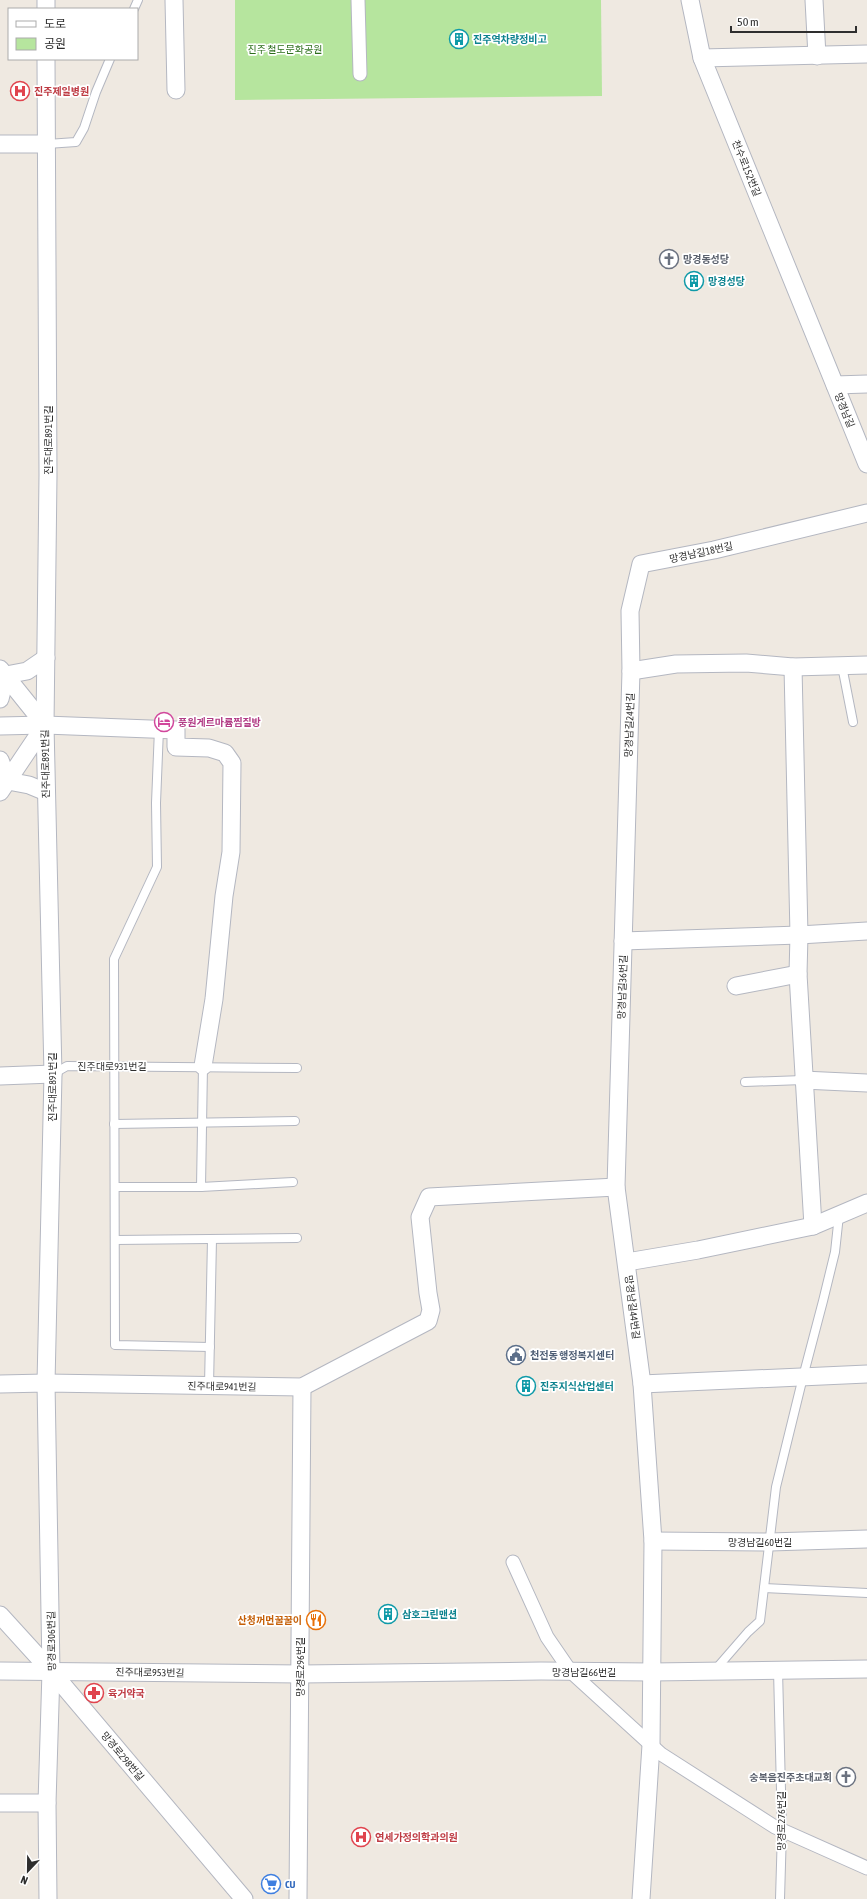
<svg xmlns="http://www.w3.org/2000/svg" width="867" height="1899" font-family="'Asap Condensed','Noto Sans KR',sans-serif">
<rect width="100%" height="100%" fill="#efe9e1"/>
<path fill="#b6e59e" d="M235 0H601L602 96 235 100Z"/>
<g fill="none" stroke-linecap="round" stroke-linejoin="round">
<g stroke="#b4b7c1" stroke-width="10">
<g id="service">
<path d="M134 9 138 0"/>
<path d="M47 144 76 142 84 128 96 92 110 59"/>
<path d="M842 666 853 722"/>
<path d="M159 729 156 803 157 867 114 959 115 1345 210 1347"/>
<path d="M53 1074 67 1066 297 1068"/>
<path d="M745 1082 803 1080"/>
<path d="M114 1124 295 1121"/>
<path d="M115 1187H201L293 1182"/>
<path d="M201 1187 203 1066"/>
<path d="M115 1240 297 1238"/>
<path d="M209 1386 212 1239"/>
<path d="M764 1588 867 1593"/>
<path d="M715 1670 748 1632 760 1621 776 1487 803 1377 823 1301 835 1252 839 1215"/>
<path d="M778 1670 782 1830 780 1899"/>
</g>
</g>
<g stroke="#b4b7c1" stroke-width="15">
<g id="pedestrian">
<path d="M358 0 360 74"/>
<path d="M513 1562 547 1637 571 1672 661 1754 775 1827 867 1868"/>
</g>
</g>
<g stroke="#b4b7c1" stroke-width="19">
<g id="minor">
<path d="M46 0V9"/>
<path d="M174 0 176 90"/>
<path d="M690 0 702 58 867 464"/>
<path d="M814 0 817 56"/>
<path d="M702 58 867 54"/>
<path d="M46 59 48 475 45 725 53 1074 46 1383 51 1671 47 1803 48 1899"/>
<path d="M0 144H47"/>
<path d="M835 385 867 384"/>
<path d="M793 667 799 935 798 974 813 1226"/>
<path d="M0 669 45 725"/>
<path d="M631 671 676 664 746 663 793 667 867 665"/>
<path d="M0 699 6 675 27 671 46 658"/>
<path d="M0 726 45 725 176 730V747L209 748 225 753 232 763 231 852 224 896 214 999 203 1066"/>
<path d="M0 760 8 781 29 785 46 792"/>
<path d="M0 792 45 725"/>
<path d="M623 941 799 935 867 931"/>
<path d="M736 986 798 974"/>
<path d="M0 1076 53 1074"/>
<path d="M803 1080 867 1083"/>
<path d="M627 1262 698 1250 813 1226 867 1203"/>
<path d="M0 1384 46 1383 302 1387 428 1321 431 1310 428 1293 420 1217 429 1197 616 1187"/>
<path d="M642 1384 867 1374"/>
<path d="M653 1541 770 1542 867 1539"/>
<path d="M0 1615 51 1671 244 1899"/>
<path d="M0 1671 301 1674 541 1671 652 1672 867 1669"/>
<path d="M0 1803H47"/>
<path d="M298 1899 302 1387"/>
<path d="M641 1899 651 1745 653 1541 642 1384 616 1187 631 671 630 611 641 564 714 550 867 513"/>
</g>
</g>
<use href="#service" stroke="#fff" stroke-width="8"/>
<use href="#pedestrian" stroke="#fff" stroke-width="13"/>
<use href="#minor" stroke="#fff" stroke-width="17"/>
</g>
<defs>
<g id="building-ring" transform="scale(1)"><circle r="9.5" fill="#fff" stroke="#0f9aa8" stroke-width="1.5"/><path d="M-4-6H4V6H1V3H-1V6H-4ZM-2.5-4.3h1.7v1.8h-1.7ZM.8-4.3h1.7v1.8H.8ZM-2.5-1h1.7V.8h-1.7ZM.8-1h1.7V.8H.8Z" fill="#0f9aa8"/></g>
<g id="hospital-ring" transform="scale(1)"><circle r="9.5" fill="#fff" stroke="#e0444e" stroke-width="1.5"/><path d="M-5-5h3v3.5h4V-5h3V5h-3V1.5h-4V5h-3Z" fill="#e0444e"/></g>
<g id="church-ring" transform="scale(1)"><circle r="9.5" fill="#fff" stroke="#6b7280" stroke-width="1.5"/><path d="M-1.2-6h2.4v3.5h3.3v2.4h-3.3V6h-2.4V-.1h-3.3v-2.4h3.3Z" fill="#6b7280"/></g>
<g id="hotel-ring" transform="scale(1)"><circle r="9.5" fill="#fff" stroke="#d1479c" stroke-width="1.5"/><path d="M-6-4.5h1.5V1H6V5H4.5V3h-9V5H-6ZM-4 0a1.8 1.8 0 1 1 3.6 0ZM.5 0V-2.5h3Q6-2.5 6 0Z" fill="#d1479c"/></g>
<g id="civic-ring" transform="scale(1)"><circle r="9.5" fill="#fff" stroke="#5c6f8a" stroke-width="1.5"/><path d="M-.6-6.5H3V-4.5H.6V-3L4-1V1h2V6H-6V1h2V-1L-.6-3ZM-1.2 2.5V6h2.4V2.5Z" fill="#5c6f8a"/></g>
<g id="restaurant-ring" transform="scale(1)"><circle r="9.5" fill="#fff" stroke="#e8710a" stroke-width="1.5"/><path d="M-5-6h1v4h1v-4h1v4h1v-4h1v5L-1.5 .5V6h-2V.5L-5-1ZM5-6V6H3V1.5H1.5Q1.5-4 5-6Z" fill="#e8710a"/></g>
<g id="pharmacy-ring" transform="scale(1)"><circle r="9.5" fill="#fff" stroke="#e0444e" stroke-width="1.5"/><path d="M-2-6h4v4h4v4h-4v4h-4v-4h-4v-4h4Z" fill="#e0444e"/></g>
<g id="supermarket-ring" transform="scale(1)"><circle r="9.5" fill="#fff" stroke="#3f7fe0" stroke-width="1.5"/><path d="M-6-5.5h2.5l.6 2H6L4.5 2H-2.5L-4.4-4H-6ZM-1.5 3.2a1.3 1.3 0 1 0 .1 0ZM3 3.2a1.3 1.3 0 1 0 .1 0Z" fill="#3f7fe0"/></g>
</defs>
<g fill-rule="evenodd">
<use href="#building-ring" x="459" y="39"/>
<use href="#hospital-ring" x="20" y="91"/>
<use href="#church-ring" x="669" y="259"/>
<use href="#building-ring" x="694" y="281"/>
<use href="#hotel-ring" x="164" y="722"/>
<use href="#civic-ring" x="516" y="1355"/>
<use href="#building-ring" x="526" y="1386"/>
<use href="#building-ring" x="388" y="1614"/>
<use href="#restaurant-ring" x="316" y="1620"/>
<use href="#pharmacy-ring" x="94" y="1693"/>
<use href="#church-ring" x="846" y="1777"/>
<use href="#hospital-ring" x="361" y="1837"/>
<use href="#supermarket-ring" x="271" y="1884"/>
</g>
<g text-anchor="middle" stroke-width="3.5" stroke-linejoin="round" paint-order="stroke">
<g font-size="10" font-weight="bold" fill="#0d838f" stroke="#fff" text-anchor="start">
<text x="473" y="43">진주역차량정비고</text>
<text x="708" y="285">망경성당</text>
<text x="540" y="1390">진주지식산업센터</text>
<text x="402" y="1618">삼호그린맨션</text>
</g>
<g font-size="10" fill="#2c6e1b" stroke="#fff">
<text x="285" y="53">진주 철도문화공원</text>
</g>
<g font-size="10" font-weight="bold" fill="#be3a42" stroke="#fff" text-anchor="start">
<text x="34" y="95">진주제일병원</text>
<text x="108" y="1697">육거약국</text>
<text x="375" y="1841">연세가정의학과의원</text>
</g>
<g font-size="10" fill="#2e2e2e" stroke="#fff">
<text transform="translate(747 168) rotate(68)" y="4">천수로152번길</text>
<text transform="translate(845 410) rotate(68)" y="4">망경남길</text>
<text transform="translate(48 440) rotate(-90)" y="4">진주대로891번길</text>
<text transform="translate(701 552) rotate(-12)" y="4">망경남길18번길</text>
<text transform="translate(629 725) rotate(-88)" y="4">망경남길24번길</text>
<text transform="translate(45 764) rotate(-91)" y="4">진주대로891번길</text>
<text transform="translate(622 987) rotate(-88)" y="4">망경남길36번길</text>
<text x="112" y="1070">진주대로931번길</text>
<text transform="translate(52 1087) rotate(-90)" y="4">진주대로891번길</text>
<text transform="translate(633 1307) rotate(83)" y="4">망경남길44번길</text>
<text transform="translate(222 1386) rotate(1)" y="4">진주대로941번길</text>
<text x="760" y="1546">망경남길60번길</text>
<text transform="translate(51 1641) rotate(-91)" y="4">망경로306번길</text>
<text transform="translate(300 1667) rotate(-90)" y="4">망경로296번길</text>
<text transform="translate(150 1672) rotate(1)" y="4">진주대로953번길</text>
<text x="584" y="1676">망경남길66번길</text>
<text transform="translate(123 1756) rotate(50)" y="4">망경로298번길</text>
<text transform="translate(781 1821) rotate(-90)" y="4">망경로276번길</text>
</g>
<g font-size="10" font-weight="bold" fill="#5b616d" stroke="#fff" text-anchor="start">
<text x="683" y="263">망경동성당</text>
<text x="832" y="1781" text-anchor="end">숭복음진주초대교회</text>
</g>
<g font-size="10" font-weight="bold" fill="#b23c85" stroke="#fff" text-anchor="start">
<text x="178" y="726">풍원게르마륨찜질방</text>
</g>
<g font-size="10" font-weight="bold" fill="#4e5e75" stroke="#fff" text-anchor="start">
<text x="530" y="1359">천전동 행정복지센터</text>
</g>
<g font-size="10" font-weight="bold" fill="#c56008" stroke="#fff" text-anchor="end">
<text x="302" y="1624">산청꺼먼꿀꿀이</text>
</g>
<g font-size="10" font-weight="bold" fill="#366cbe" stroke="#fff" text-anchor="start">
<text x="285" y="1888">CU</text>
</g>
</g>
<rect x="8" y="8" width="130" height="52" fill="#ffffff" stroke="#ababab"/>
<rect x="16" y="21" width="20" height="6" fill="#ffffff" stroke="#ababab"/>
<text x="44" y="28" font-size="12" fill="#2e2e2e">도로</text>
<rect x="16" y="38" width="20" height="12" fill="#b6e59e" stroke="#ababab"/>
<text x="44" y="48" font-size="12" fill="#2e2e2e">공원</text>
<g transform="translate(28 1871) rotate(202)" stroke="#ffffff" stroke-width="3" paint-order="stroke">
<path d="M0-3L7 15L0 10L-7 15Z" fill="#2e2e2e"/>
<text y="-6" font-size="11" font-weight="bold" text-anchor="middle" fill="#2e2e2e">N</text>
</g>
<path d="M731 26v6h125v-6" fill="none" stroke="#2e2e2e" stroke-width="2"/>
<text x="737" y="26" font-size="12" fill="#2e2e2e" stroke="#ffffff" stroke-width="3" paint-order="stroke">50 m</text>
</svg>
